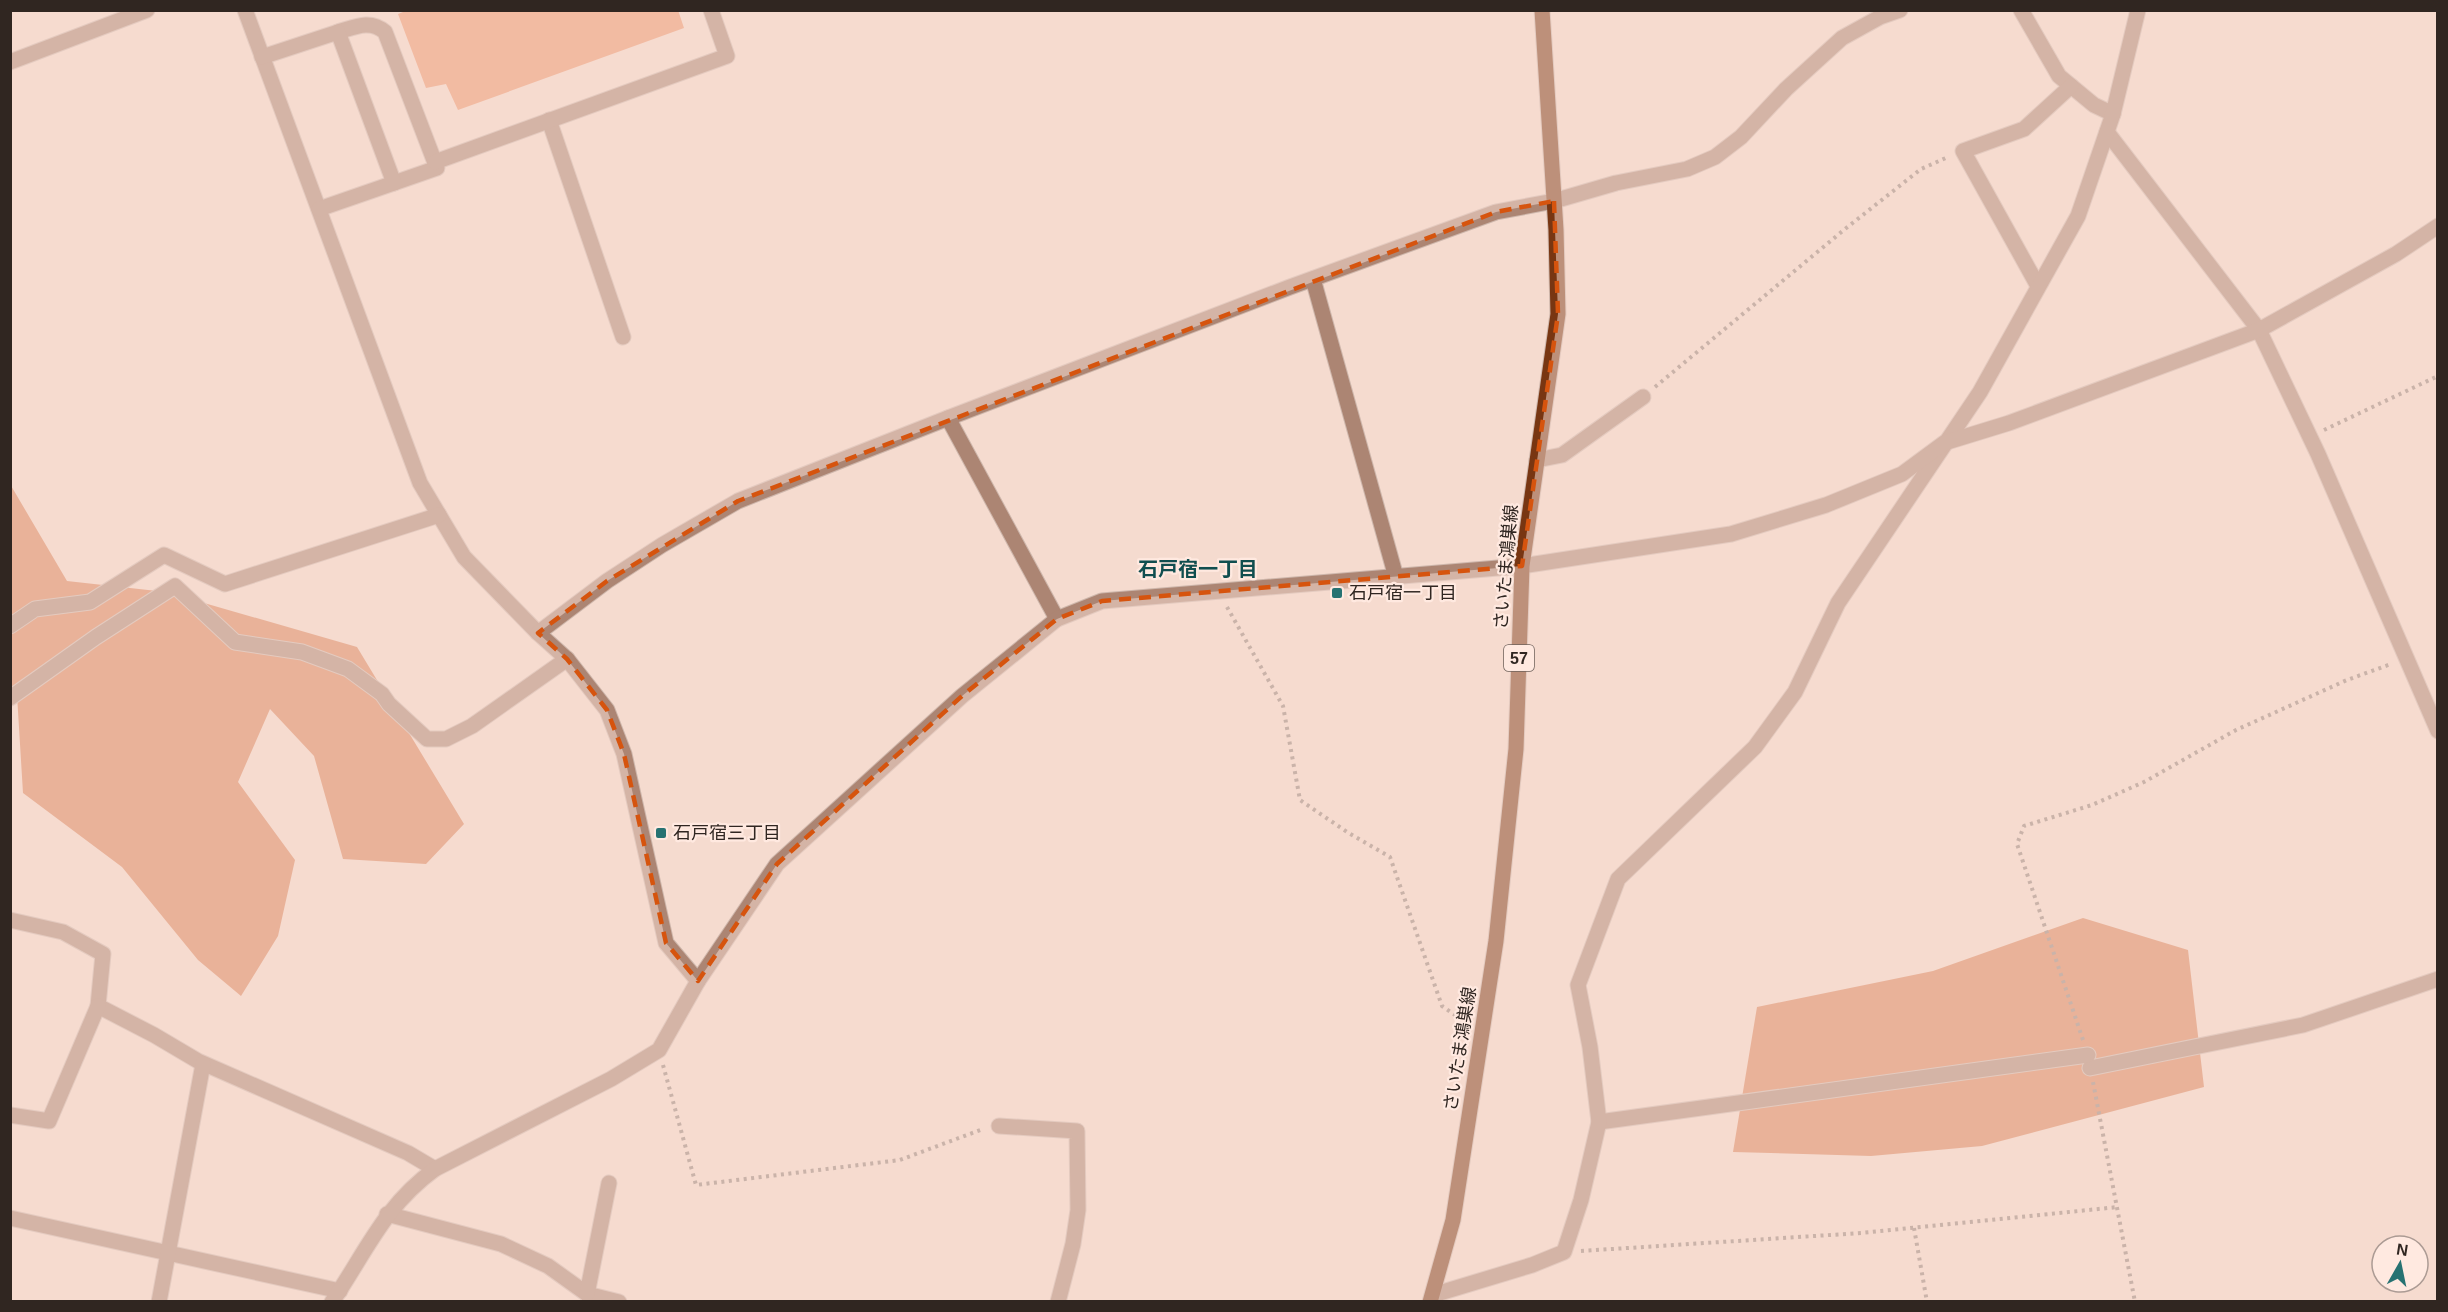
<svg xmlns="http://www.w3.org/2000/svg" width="2448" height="1312" font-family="Helvetica,'Noto Sans JP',sans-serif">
<rect width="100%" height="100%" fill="#f5dbcf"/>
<g fill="#d98258">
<path d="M10 484 67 581 166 592 357 647 464 824 426 864 343 859 314 756 270 709 238 782 295 860 278 936 241 996 198 960 122 867 23 793 17 695 10 696Z"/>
<path d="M2083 918 2188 950 2204 1087 1982 1146 1871 1156 1733 1152 1757 1007 1933 971Z"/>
</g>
<path fill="#ee956b" d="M408 10H678L684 28 458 110 446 84 426 88 398 14Z"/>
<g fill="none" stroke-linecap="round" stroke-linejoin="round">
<g stroke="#ceb7ac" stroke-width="17">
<g id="minor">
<path d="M245 10 420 483 464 557 538 633 567 659 607 710 624 754 666 943 698 981"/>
<path d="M2021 10 2059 76 2094 105 2113 114"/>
<path d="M338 32C355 27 370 19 385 32L437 168 394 183"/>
<path d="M262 57 338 32 394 183 319 209"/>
<path d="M10 62 147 10"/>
<path d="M549 120 623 337"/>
<path d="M2107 132 2259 330 2318 454 2438 731"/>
<path d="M435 162 727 56 711 10"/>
<path d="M1313 279 1396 577"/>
<path d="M2038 286 1963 151 2024 129 2071 86"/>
<path d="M948 418 1057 619"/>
<path d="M1537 460 1562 455 1643 397"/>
<path d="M10 626 35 609 90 602 164 555 225 584 439 515"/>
<path d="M538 633 607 581 662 545 738 501 948 418 1290 287 1496 212 1554 201 1616 183 1687 169 1715 157 1741 137 1786 89 1842 38 1880 17 1900 10"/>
<path d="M10 698 96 637 175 586 235 642 302 652 348 669 382 694 389 704 427 739H446L472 726 567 659"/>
<path d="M10 920 63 932 103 954 98 1006 154 1035 198 1061 408 1153 435 1169"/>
<path d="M2090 1068 2303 1025 2438 979"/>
<path d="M10 1115 49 1121 98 1006"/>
<path d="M1599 1122 2088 1055"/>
<path d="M999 1126 1077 1131 1078 1210 1073 1244 1058 1302"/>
<path d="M387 1214 501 1244 548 1266 587 1294 619 1302"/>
<path d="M10 1218 340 1291"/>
<path d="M587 1294 609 1183"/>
<path d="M1433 1295 1532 1265 1564 1252 1581 1200 1599 1122 1590 1047 1578 985 1618 879 1755 747 1795 692 1838 603 1980 392 2078 216 2113 114 2138 10"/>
<path d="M159 1302 203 1064"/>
<path d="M332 1302C366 1252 384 1206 435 1169L611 1079 659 1050 698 981 777 864 962 696 1057 619 1102 601 1522 566 1731 534 1826 505 1902 474 1944 443 2009 423 2259 330 2396 254 2438 226"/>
</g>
</g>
<g stroke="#ceb7ac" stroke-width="17">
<path id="major" d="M1430 1302 1453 1220 1496 941 1516 749 1522 566 1558 314 1556 230 1542 10"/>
</g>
<g stroke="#95837a" stroke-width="4" stroke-dasharray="3 4.5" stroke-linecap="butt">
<path d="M1655 387 1845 229 1921 169 1948 157"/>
<path d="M2324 430 2438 376"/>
<path d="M1227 607 1283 706 1300 800 1347 832 1390 857 1442 1006 1462 1020 1469 1021"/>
<path d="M2083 1040 2017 844 2024 826 2092 805 2144 782 2236 730 2347 680 2391 664"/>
<path d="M663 1065 696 1185 900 1160 983 1129"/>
<path d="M2093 1082 2135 1302"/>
<path d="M1914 1228 1927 1302"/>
<path d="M1581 1251 1861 1233 2118 1207"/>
</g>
<use href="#minor" stroke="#ac8573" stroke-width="15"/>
<use href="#major" stroke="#783612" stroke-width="15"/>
</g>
<path d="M0 0H2448V1312H0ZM1554 201 1558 314 1522 566 1102 601 1057 619 962 696 777 864 698 981 666 943 624 754 607 710 567 659 538 633 607 581 738 501 1496 212Z" fill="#f5dbcf" fill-opacity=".55" fill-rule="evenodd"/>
<path fill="none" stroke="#d6540e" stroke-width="4.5" stroke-dasharray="12 8" stroke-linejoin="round" d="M1554 201 1558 314 1522 566 1102 601 1057 619 962 696 777 864 698 981 666 943 624 754 607 710 567 659 538 633 607 581 738 501 1496 212Z"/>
<g fill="#277272" stroke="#ffe9e0" stroke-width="2">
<rect x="1331" y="587" width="12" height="12" rx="3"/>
<rect x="655" y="827" width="12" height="12" rx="3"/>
</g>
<g text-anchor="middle" stroke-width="4.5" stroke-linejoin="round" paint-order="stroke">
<rect fill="#ffe9e0" stroke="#6e605a" stroke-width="1.5" x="1504" y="645" width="30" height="26" rx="4.5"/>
<g font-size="16" font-weight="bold" fill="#302621">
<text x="1519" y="664">57</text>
</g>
<g font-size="18" fill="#302621" stroke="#ffe9e0">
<text transform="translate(1506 567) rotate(-85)" y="6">さいたま鴻巣線</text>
<text transform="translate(1460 1049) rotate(-81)" y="6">さいたま鴻巣線</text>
</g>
<g font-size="18" fill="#302621" stroke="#ffe9e0" text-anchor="start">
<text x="1349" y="599">石戸宿一丁目</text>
<text x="673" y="839">石戸宿三丁目</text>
</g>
<g font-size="20" font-weight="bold" fill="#104e4f" stroke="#ffe9e0">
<text x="1198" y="576">石戸宿一丁目</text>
</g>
</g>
<rect width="2448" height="1312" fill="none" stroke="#302621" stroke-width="24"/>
<g transform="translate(2400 1264) rotate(9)"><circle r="28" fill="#ffe9e0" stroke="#ac9b94" stroke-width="1.5"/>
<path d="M0-4.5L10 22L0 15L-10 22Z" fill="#277272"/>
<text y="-9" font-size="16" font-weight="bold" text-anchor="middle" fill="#302621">N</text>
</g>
</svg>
